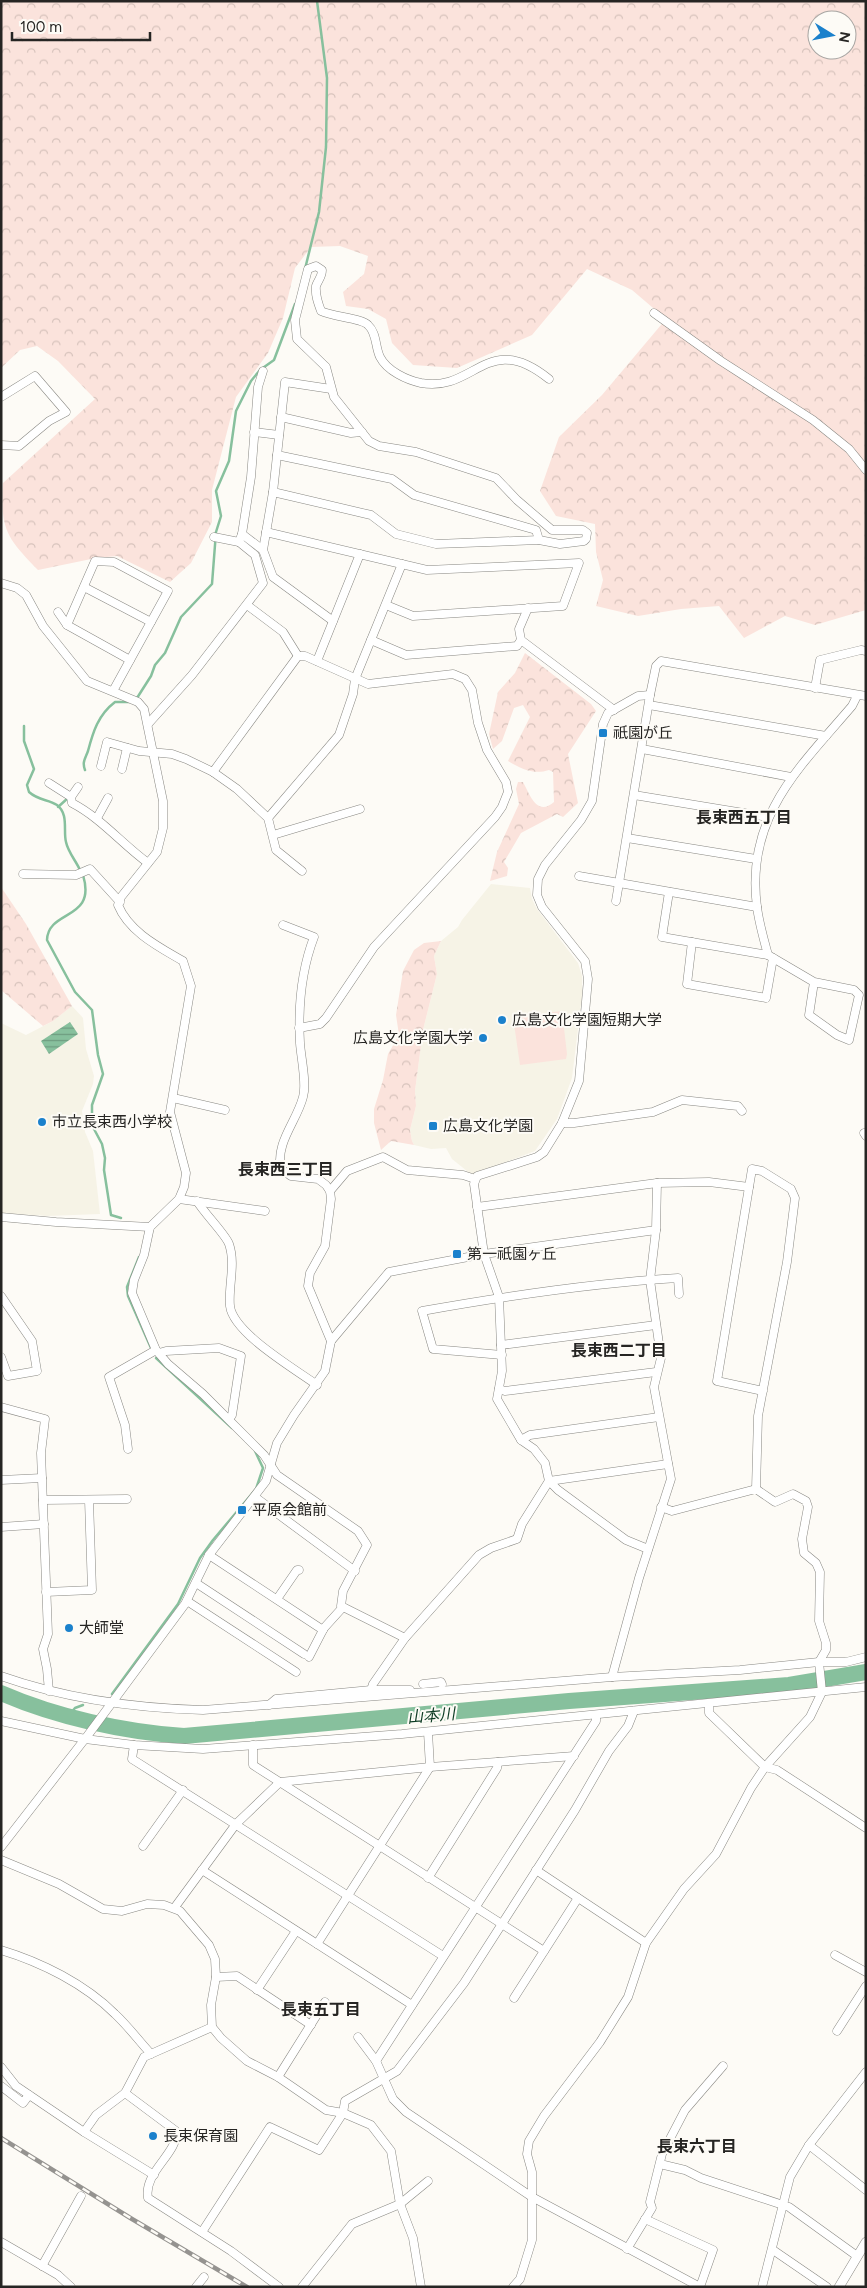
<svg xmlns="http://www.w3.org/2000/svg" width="867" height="2288" font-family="Figtree,'Noto Sans JP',sans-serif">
<defs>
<pattern id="forest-crowns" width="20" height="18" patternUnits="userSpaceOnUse" patternTransform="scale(1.25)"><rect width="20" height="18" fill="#fbe3dc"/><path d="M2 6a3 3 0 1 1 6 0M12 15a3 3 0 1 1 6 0" fill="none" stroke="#d7c3bc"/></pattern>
<pattern id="water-rules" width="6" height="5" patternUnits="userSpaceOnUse" patternTransform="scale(1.25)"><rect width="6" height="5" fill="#87c09d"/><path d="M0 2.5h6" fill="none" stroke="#6e9c80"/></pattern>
</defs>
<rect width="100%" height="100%" fill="#fdfbf6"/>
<g fill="#f6f3e6">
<path d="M491 884 530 888 532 899 537 909 578 963 582 976V996L572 1078 557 1119 535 1151 472 1175 452 1159 446 1148 431 1149 414 1145 412 1141 410 1130 416 1106 415 1091 423 1030 437 974 434 956 441 941 458 927 462 920Z"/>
<path d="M72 1006 83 1018 86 1049 94 1076 93 1084 82 1111 85 1132 93 1151 100 1214 48 1216 1 1213V1023L26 1035 53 1021Z"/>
</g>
<g fill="url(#forest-crowns)" fill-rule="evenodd">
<path d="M1 1H866V610L815 625 785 616 744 638 719 606 681 609 638 616 596 606 603 580 596 552 595 524 556 516 540 491 559 437 602 395 666 319 632 290 587 269 532 335 457 368 413 365 392 343 386 319 368 309 346 306 343 292 364 274 368 256 340 246 311 247 295 268 283 318 268 353 236 397 212 490V522L191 563 170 582 117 556 96 558 38 570C7 538 0 530 3 483L95 399 58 361 37 346 20 350 1 368ZM817 20H847V50H817Z"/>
<path d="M525 653 591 704 596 711 568 754 578 803 563 817 557 814 521 833 504 862 508 868 507 876 490 881 497 852 519 804 516 789 518 782H523C530 795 537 817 554 802L553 772 549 770C534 775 521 769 508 761L530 717 523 705 514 708 502 741 493 749 489 734 498 692 515 673Z"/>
<path d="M1 887 26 924 72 1006 53 1021 43 1026 1 990Z"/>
<path d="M441 941 434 956 437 974 423 1030 415 1091 416 1106 410 1130 412 1141 414 1145 391 1141 381 1150 374 1123V1109L383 1080 388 1054 399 1035 396 1015 403 971 414 950 424 943Z"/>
</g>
<path fill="#fbe3dc" d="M562 1011 567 1054 566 1059 520 1065 513 1017Z"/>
<path fill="url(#water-rules)" d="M70 1022 78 1034 49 1054 41 1041Z"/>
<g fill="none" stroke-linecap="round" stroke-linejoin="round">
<g stroke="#87c09d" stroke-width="2.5">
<path d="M305 269 319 212 326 147 327 78 317 1"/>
<path d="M137 698 151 676 155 665 165 653 181 617 212 584 216 532 221 516 216 491 229 461 236 411 251 381 260 370 274 360 295 304"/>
<path d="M24 726V741L34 769 27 785 29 792C39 801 48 799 57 805 69 814 63 831 66 842 68 852 76 861 80 870"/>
<path d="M85 770C82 762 85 759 88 751 93 732 98 715 115 702H129"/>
<path d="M58 807 68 798"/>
<path d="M83 875C97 921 48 909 47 940L75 992 92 1010 98 1055 103 1074 92 1105V1115L94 1129 102 1144 105 1158 104 1170 111 1215 121 1218"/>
<path d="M139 1257 127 1287 128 1296 151 1348"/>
<path d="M156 1358 232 1428"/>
<path d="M112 1694 178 1604 200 1558 213 1540 256 1489 263 1468 255 1451"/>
<path d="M69 1715 75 1708 83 1705"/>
</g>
<path stroke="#87c09d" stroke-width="16" d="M1 1693C56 1717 124 1732 184 1736L569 1701 789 1685 866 1672"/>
<g stroke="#898883" stroke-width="9">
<g id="minor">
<path d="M654 313 721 361 813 420 849 449 866 470"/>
<path d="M263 371 258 387 251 477 242 534 263 550"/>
<path d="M331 389 285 382 273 492 263 550 273 577 333 621"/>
<path d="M1 397 35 376 66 412 49 421 19 446 1 445"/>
<path d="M281 417 351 433 362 432"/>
<path d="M254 432 279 435"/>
<path d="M277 455 392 479 414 495 536 530 539 540"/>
<path d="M273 492 371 515 396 534 436 544 539 540 560 544 584 541 586 539 587 533 583 530H552L517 500 496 478 416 452 379 446 369 441 334 397 326 367 297 339 295 320 308 269 316 266 322 270C322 277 318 280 316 286 315 295 318 303 321 311 333 317 362 318 368 325 377 333 375 347 380 357 387 371 407 380 421 383 475 393 487 329 549 379"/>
<path d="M266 532 427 570 579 563 563 606 413 616 386 605"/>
<path d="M214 537 239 542"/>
<path d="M1 583 17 588 26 595 43 626 87 681 138 702 144 709 163 801V828L157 852 121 897 118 905C129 932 159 947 183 961L191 986 170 1112 186 1173 184 1187 179 1199 150 1227 144 1255 134 1280 132 1293 156 1350 168 1364 203 1394 264 1455 277 1475 358 1531 367 1545 343 1591 341 1606 405 1638"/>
<path d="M84 587 151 622"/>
<path d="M247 605 283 632 298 656"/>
<path d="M528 608 519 629 521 640 614 710"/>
<path d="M58 612 67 625 130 660"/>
<path d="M67 625 95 561 114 562 168 591 113 691"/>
<path d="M371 640 406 655 517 646 521 640"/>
<path d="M317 661 360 554"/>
<path d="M815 688 820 660 861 650 866 651"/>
<path d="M649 705 826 736"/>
<path d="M148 724 192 675 263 583 255 555 239 542 242 534"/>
<path d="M642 749 791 777"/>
<path d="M101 766 107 742 139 751 172 754 186 759 213 772 237 789 268 818 276 850 302 871"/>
<path d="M122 769 127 748"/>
<path d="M213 772 298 656H305L368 684 453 674 465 679 472 690 478 723 487 750 506 782 508 792 502 807 495 817 374 947 326 1018 320 1024 299 1028"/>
<path d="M49 783 71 797 72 803C101 818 122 844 148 863"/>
<path d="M634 795 768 817"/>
<path d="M71 797 78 787"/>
<path d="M97 818 108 798"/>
<path d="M268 818 339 735 353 694 355 679 402 564"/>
<path d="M273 835 360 809"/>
<path d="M627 838 756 859"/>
<path d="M23 874 76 875 90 869 120 902"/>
<path d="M579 876 757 907"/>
<path d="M669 892 662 937 768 955"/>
<path d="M616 901 650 695 656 666 661 661 866 696"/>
<path d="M283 925 314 937C301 971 298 1007 300 1043 301 1058 307 1084 303 1097 297 1121 275 1143 281 1169L291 1176 318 1179 326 1185 330 1191 331 1199 325 1246 310 1273 308 1286 331 1341"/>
<path d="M692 942 687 984 766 998 773 958"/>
<path d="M814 982 809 1015 837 1035 849 1040 859 995 854 990 814 982 768 955C764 940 759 923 757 907 745 817 799 768 852 706L857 696"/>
<path d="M173 1098 225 1110"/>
<path d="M562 1123H574L653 1112 682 1100 738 1106 742 1111"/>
<path d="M864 1133 866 1136"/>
<path d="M330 1191 347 1171 383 1157 407 1170 463 1175 475 1179"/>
<path d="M179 1199 265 1211"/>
<path d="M197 1201C204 1213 226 1235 229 1244 236 1264 228 1287 230 1306 233 1333 295 1369 317 1385"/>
<path d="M477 1207 657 1183 709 1182 749 1187"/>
<path d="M1 1217 56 1222 150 1227"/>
<path d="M1 1296 32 1341 37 1371 8 1376 1 1357"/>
<path d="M501 1345 656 1325"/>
<path d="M159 1353 166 1351 219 1348 241 1356 232 1415 229 1419"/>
<path d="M502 1355 433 1349 422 1311C506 1296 592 1283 678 1278L679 1294"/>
<path d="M499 1389 505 1391 656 1372"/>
<path d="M1 1407 45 1419 41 1453 48 1634 43 1649 47 1669 49 1691"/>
<path d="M521 1440 530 1435 659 1417"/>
<path d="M128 1449 125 1425 109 1377 156 1350"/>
<path d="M1 1480 42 1478"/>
<path d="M756 1489 758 1416 787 1262 795 1198 791 1189 762 1171 752 1169 717 1381 763 1391"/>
<path d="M255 1497 355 1571"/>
<path d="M43 1500 127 1499"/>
<path d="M1 1527 44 1524"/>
<path d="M648 1549 626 1540 558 1490 549 1481 545 1463 534 1449 521 1440 497 1399 502 1371 499 1297 484 1254 474 1184 477 1176 537 1157 544 1152 562 1123 579 1081 588 979 585 961 542 907 537 895 538 879 545 865 581 820 592 801 603 724 608 713 638 696 650 695"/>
<path d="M209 1555 323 1630"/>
<path d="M196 1583 304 1654"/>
<path d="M46 1592 92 1590 89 1500"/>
<path d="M277 1599 297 1570H299"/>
<path d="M187 1601 296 1672"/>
<path d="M309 1657 324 1628 343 1607"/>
<path d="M1 1676C66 1699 135 1708 203 1710L612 1677 740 1670 819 1662H846L866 1657"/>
<path d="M612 1677 639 1578 671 1479 654 1387 661 1358 650 1280 656 1230 657 1183"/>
<path d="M423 1684 441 1682 442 1684"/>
<path d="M371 1690 373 1684 405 1638 479 1555 491 1548 517 1539 522 1524 549 1481 668 1464"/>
<path d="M709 1704V1713L765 1767 777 1770 866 1828"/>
<path d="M269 1705 276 1699 371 1690H410"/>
<path d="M1 1721 85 1739 134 1745 203 1749 402 1734 866 1687"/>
<path d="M134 1745 132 1759 443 1956"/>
<path d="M253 1745V1765L544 1951"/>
<path d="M143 1846 183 1790"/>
<path d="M1 1847 88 1735 185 1604 209 1555 266 1481 277 1443 294 1415 325 1371 331 1341 389 1272 484 1254 656 1230"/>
<path d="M1 1860 59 1884 103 1909 122 1911 147 1904 164 1905 180 1911 209 1945 215 1959 216 1977 211 2005 212 2027 221 2038 247 2061 278 2077 326 2110 343 2113 371 2125 391 2151 400 2204 413 2238 421 2287"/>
<path d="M202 1870 412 2005"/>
<path d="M536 1870 646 1943"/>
<path d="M428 1878 497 1768 498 1762"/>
<path d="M175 1907 236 1824 280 1782 430 1767 574 1756"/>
<path d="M317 1944 430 1767 428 1732"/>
<path d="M1 1950C41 1962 85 1984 115 2014 128 2026 139 2041 151 2054"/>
<path d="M835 1955 866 1972"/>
<path d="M216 1977 237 1976 311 2025"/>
<path d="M257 1990 296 1931"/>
<path d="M514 1998 578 1898"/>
<path d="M837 2031 866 1986"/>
<path d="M358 2037 376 2061 393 2099 406 2112 532 2197 700 2287"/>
<path d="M376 2061 596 1721V1715"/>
<path d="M1 2067 16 2086 84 2132 154 2175"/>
<path d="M278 2077 325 2002"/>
<path d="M1 2086 23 2103 29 2095"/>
<path d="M125 2093 176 2131C179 2153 143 2172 148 2198L231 2251 279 2287"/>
<path d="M84 2132 96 2115 125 2093 144 2057 212 2027"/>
<path d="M809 2145 866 2190"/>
<path d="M660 2164 685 2170 701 2178 789 2207 857 2256"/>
<path d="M645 2219 713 2250 700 2287"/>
<path d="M202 2232 270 2127 319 2150 343 2113 345 2101 397 2071 464 1983 575 1810 609 1751 628 1726 634 1711"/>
<path d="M1 2242 58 2275 71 2287"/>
<path d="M627 2249 652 2208 650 2202 662 2154 685 2110 723 2066"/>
<path d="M773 2250 827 2287"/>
<path d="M42 2266 81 2196"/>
<path d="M196 2287 204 2277"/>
<path d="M302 2287 352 2224 400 2204 428 2181"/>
<path d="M513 2287 520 2279 532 2240V2172L527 2154 529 2141 544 2116 600 2042 628 1997 646 1943 684 1889 716 1854 751 1788 765 1767 810 1717 822 1692 819 1662 826 1650V1643L819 1621 820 1572 816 1563 804 1553 802 1539 808 1507 806 1501 793 1494 775 1502 756 1489 672 1511 661 1507"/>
<path d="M762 2287 790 2177 809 2145 866 2072"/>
</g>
</g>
<g stroke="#898883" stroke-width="10">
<path id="tertiary" d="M839 2287 866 2242"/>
</g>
<use href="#minor" stroke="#fff" stroke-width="8"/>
<use href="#tertiary" stroke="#fff" stroke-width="9"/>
<g stroke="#959390" stroke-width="4.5">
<path id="rail" d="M1 2138 132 2219 247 2287"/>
</g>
<use href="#rail" stroke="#fdfbf6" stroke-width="2.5" stroke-dasharray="8" stroke-linecap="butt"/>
</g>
<g fill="#1b81cc" stroke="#fdfbf6" stroke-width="2">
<rect x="598" y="728" width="10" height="10" rx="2.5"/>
<circle cx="502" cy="1020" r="5"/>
<circle cx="483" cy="1038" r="5"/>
<circle cx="42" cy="1122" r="5"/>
<rect x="428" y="1121" width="10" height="10" rx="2.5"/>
<rect x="452" y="1249" width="10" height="10" rx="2.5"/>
<rect x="237" y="1505" width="10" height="10" rx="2.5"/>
<circle cx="69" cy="1628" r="5"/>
<circle cx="153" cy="2136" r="5"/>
</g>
<g text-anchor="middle" stroke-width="4" stroke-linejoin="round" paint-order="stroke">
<g font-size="15" fill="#262523" stroke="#fdfbf6" text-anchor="start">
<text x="613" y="738">祇園が丘</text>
<text x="512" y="1025">広島文化学園短期大学</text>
<text x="473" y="1043" text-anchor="end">広島文化学園大学</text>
<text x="52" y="1127">市立長束西小学校</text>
<text x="443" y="1131">広島文化学園</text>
<text x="467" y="1259">第一祇園ヶ丘</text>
<text x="252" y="1515">平原会館前</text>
<text x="79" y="1633">大師堂</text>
<text x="163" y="2141">長束保育園</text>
</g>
<g font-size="16" font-weight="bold" fill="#262523" stroke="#fdfbf6">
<text x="744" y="823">長束西五丁目</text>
<text x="286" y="1175">長束西三丁目</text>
<text x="619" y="1356">長束西二丁目</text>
<text x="321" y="2015">長束五丁目</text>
<text x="697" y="2152">長束六丁目</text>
</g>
<g font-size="16" font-style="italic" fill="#0e3c24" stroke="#fdfbf6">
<text transform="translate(431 1715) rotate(-5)" y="6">山本川</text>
</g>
</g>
<rect width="867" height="2288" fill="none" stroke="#262523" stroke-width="5"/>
<g transform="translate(832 35) rotate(100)"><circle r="24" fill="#fdfbf6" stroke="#a7a5a2"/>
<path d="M0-4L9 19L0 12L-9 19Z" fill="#1b81cc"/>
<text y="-8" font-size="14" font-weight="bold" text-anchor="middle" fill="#262523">N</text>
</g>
<path d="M12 32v8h138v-8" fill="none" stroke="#262523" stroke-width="2.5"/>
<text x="20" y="32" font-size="15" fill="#262523" stroke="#fdfbf6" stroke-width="4" paint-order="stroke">100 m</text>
</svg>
